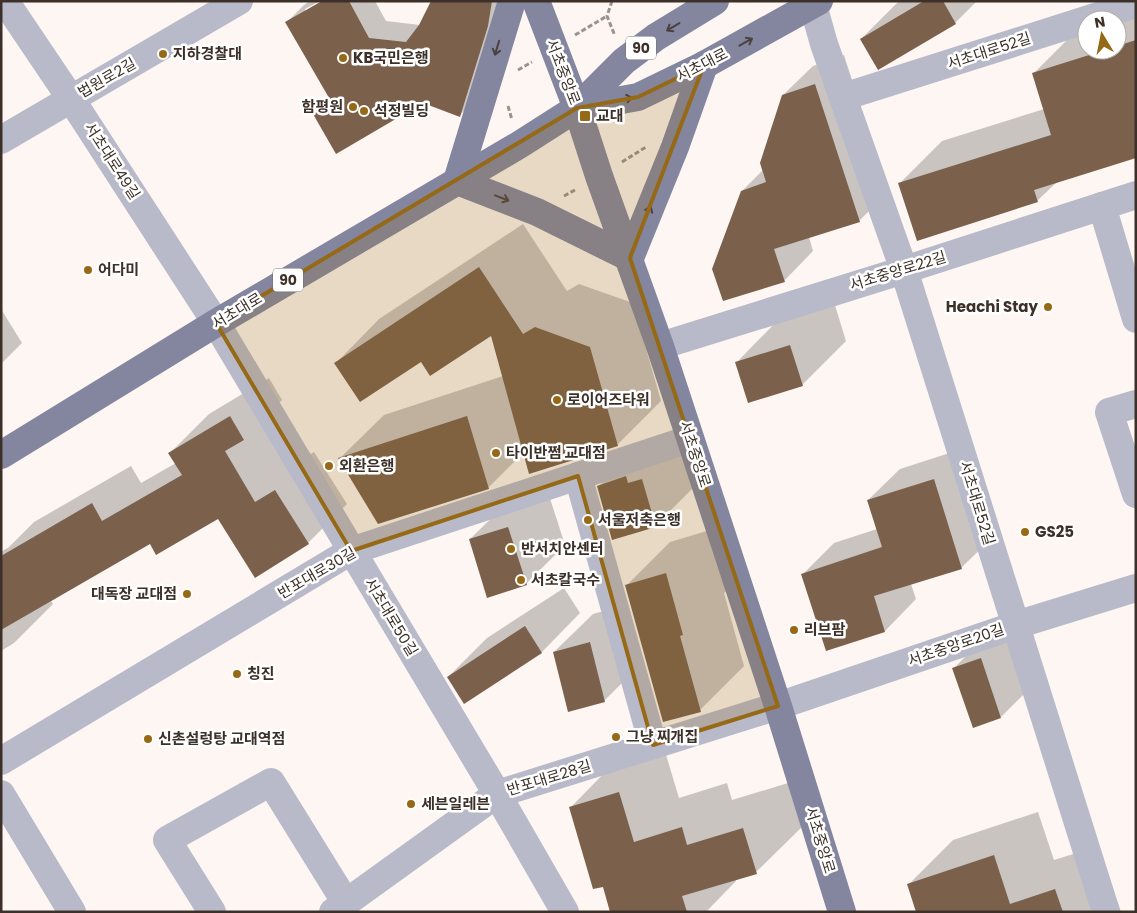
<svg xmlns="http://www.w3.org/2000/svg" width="1137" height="913" font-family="Poppins,'Noto Sans KR',sans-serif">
<rect width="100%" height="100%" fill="#fdf6f2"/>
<g fill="#0003">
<path d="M310 1H320L305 9V12L325 1H375L386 21 420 25 432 1H506L477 98 460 115 423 102 314 114 331 98 287 22 304 5Z"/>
<path d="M899 1H977L955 23 878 68 861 39Z"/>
<path d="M1136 12V157L1057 182 1037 201 899 184 942 141 1044 109 1033 74 1076 31 1087 27V50H1117V20Z"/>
<path d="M844 55 888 192 859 221 809 237 813 251 784 281 742 191 763 170 783 95 813 66Z"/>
<path d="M523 224 567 291 579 284 633 303 661 401 617 445 525 451 488 488 340 458 384 415 503 376 491 334 421 360 336 363 379 319Z"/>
<path d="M834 302 846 341 802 385 737 362 780 318Z"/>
<path d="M1 309 22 343 1 364Z"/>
<path d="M269 378 282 400 266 416 295 464 314 452 347 504 308 543 218 517 150 542 51 601 53 604 14 643 1 651V552L9 547 34 522 131 466 141 483 176 463 170 453 209 414Z"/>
<path d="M673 431 702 479 655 526 598 487 645 440Z"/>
<path d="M965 448 993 537 961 568 911 584 916 599 885 631 827 650 802 575 834 543 877 529 868 500 900 469Z"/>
<path d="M547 489 565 545 526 584 470 539 509 501Z"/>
<path d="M710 530 727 590 724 593 744 666 700 710 626 586 670 542Z"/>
<path d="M564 588 580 613 542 652 464 702 448 677 487 638Z"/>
<path d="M628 604 643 662 604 701 554 652 593 614Z"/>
<path d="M1019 621 1039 679 1001 717 954 668 992 630Z"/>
<path d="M664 748 679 798 727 783 732 800 788 783 802 827 756 872 736 879V881L706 912H612L603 885 570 808 615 762Z"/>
<path d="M1038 812 1054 860 1099 846 1121 912H918L909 884 953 840Z"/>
</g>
<g fill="#7b604c">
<path d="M322 1H349L369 38 406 42 419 25 431 1H492L488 26 460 117 423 103 336 154 313 114 332 103 285 22Z"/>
<path d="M924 1H943L956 24 878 70 860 39Z"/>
<path d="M1136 40V158L1034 190 1038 202 917 241 898 183 1051 135 1032 73 1105 50H1117V46Z"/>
<path d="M815 84 860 222 774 249 785 282 723 301 712 269 741 191 766 182 760 163 782 95Z"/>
<path d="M479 267 523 334 535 327 590 347 618 446 529 474 491 336 430 376 421 362 360 402 334 363Z"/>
<path d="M790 345 803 386 748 403 735 362Z"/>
<path d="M230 416 244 440 225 451 255 502 275 490 309 544 255 578 218 519 156 555 150 544 1 630V556L92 503 102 521 182 475 168 453Z"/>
<path d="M467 416 489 489 378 524 338 458Z"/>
<path d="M626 476 628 483 642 479 656 527 612 540 597 486Z"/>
<path d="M934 479 962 569 874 596 885 632 826 651 801 574 882 547 867 500Z"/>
<path d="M508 527 527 585 487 598 469 539Z"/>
<path d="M666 573 683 635 680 636 701 712 663 722 625 585Z"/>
<path d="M525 626 542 653 464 704 447 677Z"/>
<path d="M590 642 605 702 568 712 553 652Z"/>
<path d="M981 658 1001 718 973 728 952 668Z"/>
<path d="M619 792 634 842 682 827 687 845 743 828 757 874 682 896 687 912H610L603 887 593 889 569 807Z"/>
<path d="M994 855 1010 904 1055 889 1063 912H916L907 884Z"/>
</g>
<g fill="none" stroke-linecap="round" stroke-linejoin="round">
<g stroke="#9b928c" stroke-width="3" stroke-dasharray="5 2.5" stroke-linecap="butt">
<path d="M612 1 607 16 615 36"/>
<path d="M575 35 607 16"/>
<path d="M518 70 532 62"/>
<path d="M508 106 512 120"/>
<path d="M622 162 646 147"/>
<path d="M564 196 575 190"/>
</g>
<g stroke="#b9bac9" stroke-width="28">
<path d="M5 1 71 99 216 323 497 794 565 912"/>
<path d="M813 5 824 44 904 270 1106 912"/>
<path d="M843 97 1136 4"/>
<path d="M1 140 239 1"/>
<path d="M1102 206 1136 319"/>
<path d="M660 346 904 270 1136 195"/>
<path d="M1136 404 1109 412 1136 494"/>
<path d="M578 476 653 745"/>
<path d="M1 761 351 551 690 439"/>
<path d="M1 794 72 912"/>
<path d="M212 912 167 840 271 782 346 903"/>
<path d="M333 912 497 794 778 706 1016 625 1136 588"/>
</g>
<g stroke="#8486a0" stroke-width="28">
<path d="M512 1 457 181 537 212 630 258"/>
<path d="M536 1 577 108 599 176 660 346 778 706 842 912"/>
<path d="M577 108 638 97 704 65 819 1"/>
<path d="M630 258 675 147 704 65"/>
<path d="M1 455 216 323 519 145 577 108 624 61 656 37 715 1"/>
</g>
</g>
<defs><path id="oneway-shaft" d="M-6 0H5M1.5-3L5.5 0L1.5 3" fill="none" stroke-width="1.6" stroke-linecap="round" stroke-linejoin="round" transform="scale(1.25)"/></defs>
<g stroke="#4a4140">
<use href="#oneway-shaft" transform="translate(673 27) rotate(149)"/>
<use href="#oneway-shaft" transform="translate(746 42) rotate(-29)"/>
<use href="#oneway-shaft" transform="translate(497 48) rotate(107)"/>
<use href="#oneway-shaft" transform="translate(625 99) rotate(-10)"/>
<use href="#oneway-shaft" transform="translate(502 198) rotate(21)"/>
<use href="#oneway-shaft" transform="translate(648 213) rotate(-68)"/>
</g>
<path fill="#956915" fill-opacity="0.2" stroke="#956915" stroke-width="4" stroke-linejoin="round" d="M704 65 630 258 778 706 653 745 578 476 351 551 216 323 577 108 638 97Z"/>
<g fill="#956915" stroke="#fff" stroke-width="2">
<circle cx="163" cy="54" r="5"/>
<circle cx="343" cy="58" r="5"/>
<circle cx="353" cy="107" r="5"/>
<circle cx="364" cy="111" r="5"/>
<rect x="579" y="110" width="12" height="12" rx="2.5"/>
<circle cx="88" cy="270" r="5"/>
<circle cx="1048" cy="307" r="5"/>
<circle cx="557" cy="400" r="5"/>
<circle cx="496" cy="453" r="5"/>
<circle cx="329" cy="466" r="5"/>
<circle cx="588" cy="520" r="5"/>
<circle cx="1025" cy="532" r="5"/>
<circle cx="511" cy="549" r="5"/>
<circle cx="521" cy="580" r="5"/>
<circle cx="187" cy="594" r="5"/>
<circle cx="794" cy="630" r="5"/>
<circle cx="237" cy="674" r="5"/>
<circle cx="616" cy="737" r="5"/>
<circle cx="148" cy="739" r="5"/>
<circle cx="411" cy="804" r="5"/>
</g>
<g text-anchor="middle" stroke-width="5" stroke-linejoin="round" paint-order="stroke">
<g fill="#fff" stroke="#766e68" stroke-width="1">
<rect x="626" y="36.5" width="30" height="23" rx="4"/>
<rect x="273" y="268.5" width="30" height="23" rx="4"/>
</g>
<g font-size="14" font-weight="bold" fill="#3c3028">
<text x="641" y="53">90</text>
<text x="288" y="285">90</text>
</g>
<g font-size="15" fill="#3c3028" stroke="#fff">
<text transform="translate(989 51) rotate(-18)" y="5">서초대로52길</text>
<text transform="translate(702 65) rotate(-27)" y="5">서초대로</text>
<text transform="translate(563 72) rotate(69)" y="5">서초중앙로</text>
<text transform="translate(107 78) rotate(-30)" y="5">법원로2길</text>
<text transform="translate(112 161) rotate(57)" y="5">서초대로49길</text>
<text transform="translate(898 271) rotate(-17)" y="5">서초중앙로22길</text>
<text transform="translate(237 311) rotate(-31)" y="5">서초대로</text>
<text transform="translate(695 454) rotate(72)" y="5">서초중앙로</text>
<text transform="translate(977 503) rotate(73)" y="5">서초대로52길</text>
<text transform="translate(317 573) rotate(-30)" y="5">반포대로30길</text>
<text transform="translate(391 617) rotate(59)" y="5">서초대로50길</text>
<text transform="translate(956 645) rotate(-19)" y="5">서초중앙로20길</text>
<text transform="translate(549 778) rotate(-17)" y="5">반포대로28길</text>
<text transform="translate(820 840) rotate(73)" y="5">서초중앙로</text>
</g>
<g font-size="15" font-weight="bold" fill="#3c3028" stroke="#fff" text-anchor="start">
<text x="173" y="59">지하경찰대</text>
<text x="353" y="63">KB국민은행</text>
<text x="343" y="112" text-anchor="end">함평원</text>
<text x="374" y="116">석정빌딩</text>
<text x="596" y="121">교대</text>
<text x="98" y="275">어다미</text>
<text x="1038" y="312" text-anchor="end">Heachi Stay</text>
<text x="567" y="405">로이어즈타워</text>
<text x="506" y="458">타이반쩜 교대점</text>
<text x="339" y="471">외환은행</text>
<text x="598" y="525">서울저축은행</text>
<text x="1035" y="537">GS25</text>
<text x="521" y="554">반서치안센터</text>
<text x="531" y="585">서초칼국수</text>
<text x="177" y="599" text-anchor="end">대독장 교대점</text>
<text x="804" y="635">리브팜</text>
<text x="247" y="679">칭진</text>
<text x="626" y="742">그냥 찌개집</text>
<text x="158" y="744">신촌설렁탕 교대역점</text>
<text x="421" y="809">세븐일레븐</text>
</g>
</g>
<rect width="1137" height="913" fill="none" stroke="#3c3028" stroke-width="5"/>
<g transform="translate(1102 35) rotate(350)"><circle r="24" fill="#ffffff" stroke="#b1aca9"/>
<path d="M0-4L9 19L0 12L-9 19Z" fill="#956915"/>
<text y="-8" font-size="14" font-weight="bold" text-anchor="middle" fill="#3c3028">N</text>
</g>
</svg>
